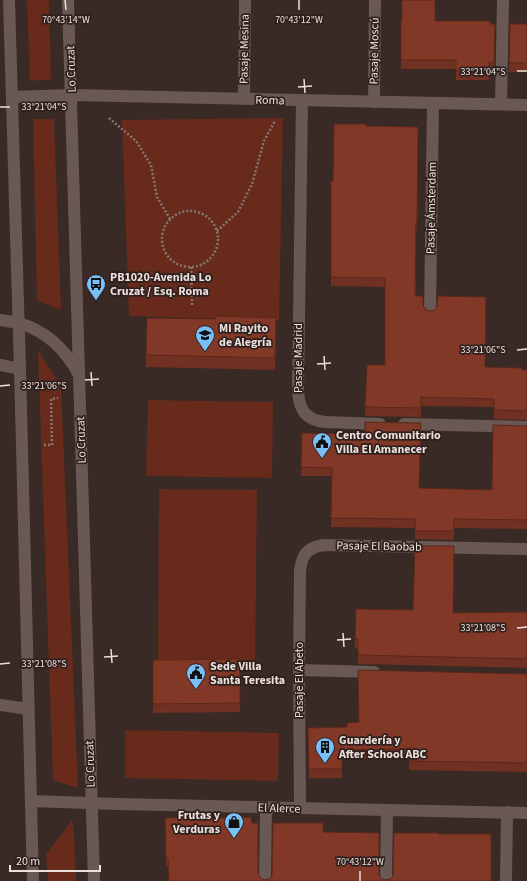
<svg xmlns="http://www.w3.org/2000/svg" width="527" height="881" font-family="'Source Sans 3',sans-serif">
<rect width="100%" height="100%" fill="#392a26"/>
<g fill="#672a1b">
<path d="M27 0H49L51 79 30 81Z"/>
<path d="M283 118 279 320 129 316 122 120Z"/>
<path d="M33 119H54L61 310 37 300Z"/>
<path d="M38 350 61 387 78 788 53 780Z"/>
<path d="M148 400 273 402 272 478 146 476Z"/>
<path d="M159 489 257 490 255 661 158 660Z"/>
<path d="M125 730 279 733 278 781 125 778Z"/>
<path d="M72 820 74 831 76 881H48L46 854 62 834Z"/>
</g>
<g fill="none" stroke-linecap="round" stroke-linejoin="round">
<g stroke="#857874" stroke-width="2.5" stroke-dasharray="2 2" stroke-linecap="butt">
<path d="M109 118 136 141 151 165 157 197 170 219"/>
<circle cx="190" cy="239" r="28"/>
<path d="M217 231 238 212 252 184 264 141 275 121"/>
<path d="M191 267 192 305"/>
<path d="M44 445H52L51 399 58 398"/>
</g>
<path stroke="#695853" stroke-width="12" d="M0 705 29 709"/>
<g stroke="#695853" stroke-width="12">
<path d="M9 0 20 369 33 881"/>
<path d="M68 0C79 294 83 587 94 881"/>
<path d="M12 97 72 95 527 105"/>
<path d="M244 99 245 0"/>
<path d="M302 100 298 391C299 409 305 420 325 422L380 424"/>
<path d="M374 102 375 0"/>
<path d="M501 104 503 0"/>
<path d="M430 312 433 103"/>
<path d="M0 320C6 321 13 322 19 323 46 331 66 350 79 375"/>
<path d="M0 365 20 369"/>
<path d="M404 424 527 427"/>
<path d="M299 670 374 672"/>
<path d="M31 801 117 804 527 813"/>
<path d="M300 808 299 670 300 571C302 554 307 548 323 545L527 549"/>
<path d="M265 881 266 807"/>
<path d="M386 881 387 810"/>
<path d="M506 881 507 812"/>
</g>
</g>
<g fill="#703022">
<path d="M401 20 435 21 495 24 494 71H489V80H456V69H401Z"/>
<path d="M510 24H527V72H509Z"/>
<path d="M418 127 417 230H416V296L423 306 485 367 527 370V420L494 419V407L421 406V417L365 416 367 365H385V287L331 286V181H333Z"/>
<path d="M276 318 275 370 146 367V355Z"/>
<path d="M527 426V529L454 528V540L415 539V528L331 527 332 476H301L302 433 419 488 492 490Z"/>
<path d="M356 609 453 613 527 612V668L358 664V648H355Z"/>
<path d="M240 659V712L153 713V660Z"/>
<path d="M527 674V772L409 770V758L342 759V778H309L308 728 347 727 359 722Z"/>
<path d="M165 818 196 819 252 823 258 873 259 876 262 879 265 880 269 879 323 832 379 873V876L382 879 386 880 390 879 438 834 491 879 169 881 168 867H166Z"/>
</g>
<g fill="#823827" stroke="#5b271b">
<path d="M402 0H435V21H490V24H495L494 63 489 62V71H456V60H401V20H402Z"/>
<path d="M510 24H527V63H509Z"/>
<path d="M334 124H366V126L418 127 417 222H416L415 296H423V306L427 310 430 311 434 310 437 307 438 296 486 297 485 367 522 368V370H527V411L494 410V399L421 397V408L365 407 367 365H385V278L331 277V181H333Z"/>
<path d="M216 316 276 318 275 358 146 355 147 318 216 319Z"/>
<path d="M365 422 421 423 419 488 492 490 493 425 527 426V520L454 519V531H415V519L331 518 332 468 301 467 302 433 365 434Z"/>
<path d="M415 546H454L453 613 527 612V659L358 655V639H355L356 609 413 610Z"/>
<path d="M240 659V703L153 704V660Z"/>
<path d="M358 670 527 674V763L409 761V749L342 750V769H309L308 728 347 727V723L359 722Z"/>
<path d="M196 817V819L251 817 252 823H258V872L259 876 262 879 265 880 269 879 272 876V872L273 823H323V832L379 833V876L382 879 386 880 390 879 393 876V873L394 833H438V834H491V879L492 881H169L168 858 166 859 165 818Z"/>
</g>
<path fill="none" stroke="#eae0dd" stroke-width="1.5" d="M65 0 66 10M299 0V10M517 71H527M304 79 305 93M298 87 312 86M0 107H10M517 350 527 349M324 356 325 370M317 364 331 363M91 372 92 386M85 380 99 379M0 386 10 385M517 628 527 627M343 633 344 647M337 640 351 639M111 649 112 663M104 657 118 656M0 664 10 663M360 871V881"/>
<defs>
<g id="bus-pin" transform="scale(1)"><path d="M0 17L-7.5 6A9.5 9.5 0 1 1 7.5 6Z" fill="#79bff8" stroke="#2f201d"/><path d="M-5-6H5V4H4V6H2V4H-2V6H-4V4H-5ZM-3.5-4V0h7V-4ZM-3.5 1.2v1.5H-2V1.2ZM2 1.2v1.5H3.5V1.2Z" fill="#111"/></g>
<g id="school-pin" transform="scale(1)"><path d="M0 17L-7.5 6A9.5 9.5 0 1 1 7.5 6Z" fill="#79bff8" stroke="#2f201d"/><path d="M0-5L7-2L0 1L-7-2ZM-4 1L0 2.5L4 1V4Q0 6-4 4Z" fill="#111"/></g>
<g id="civic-pin" transform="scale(1)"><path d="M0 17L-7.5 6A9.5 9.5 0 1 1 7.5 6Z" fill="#79bff8" stroke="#2f201d"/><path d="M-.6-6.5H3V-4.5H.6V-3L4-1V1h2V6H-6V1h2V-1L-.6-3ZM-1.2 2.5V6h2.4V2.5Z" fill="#111"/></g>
<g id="building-pin" transform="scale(1)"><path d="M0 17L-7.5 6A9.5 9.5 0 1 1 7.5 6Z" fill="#79bff8" stroke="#2f201d"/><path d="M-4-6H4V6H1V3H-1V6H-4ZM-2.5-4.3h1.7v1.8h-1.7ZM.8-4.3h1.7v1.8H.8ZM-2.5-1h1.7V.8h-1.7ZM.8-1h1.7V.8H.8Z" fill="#111"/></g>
<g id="shop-pin" transform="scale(1)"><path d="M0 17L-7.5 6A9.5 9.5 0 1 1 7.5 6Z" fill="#79bff8" stroke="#2f201d"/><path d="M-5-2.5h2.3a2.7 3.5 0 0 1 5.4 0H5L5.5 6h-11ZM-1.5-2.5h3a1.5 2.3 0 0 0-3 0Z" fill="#111"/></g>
</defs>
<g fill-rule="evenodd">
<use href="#bus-pin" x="96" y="284"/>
<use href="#school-pin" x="205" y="335"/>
<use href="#civic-pin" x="322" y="442"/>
<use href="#civic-pin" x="196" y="673"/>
<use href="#building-pin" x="325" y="747"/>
<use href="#shop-pin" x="234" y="822"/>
</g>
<g text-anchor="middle" stroke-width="3.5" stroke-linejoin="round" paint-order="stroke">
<g font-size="12" fill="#eae0dd" stroke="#2f201d">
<text transform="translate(244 49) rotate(-89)" y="4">Pasaje Mesina</text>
<text transform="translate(374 51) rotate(-89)" y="4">Pasaje Moscú</text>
<text transform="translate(71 69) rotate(-92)" y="4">Lo Cruzat</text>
<text transform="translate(270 100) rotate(1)" y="4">Roma</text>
<text transform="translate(431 208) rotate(-89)" y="4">Pasaje Ámsterdam</text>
<text transform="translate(298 358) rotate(-90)" y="4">Pasaje Madrid</text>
<text transform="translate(81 440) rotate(-92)" y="4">Lo Cruzat</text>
<text transform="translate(379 546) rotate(1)" y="4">Pasaje El Baobab</text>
<text transform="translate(299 680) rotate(-90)" y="4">Pasaje El Abeto</text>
<text transform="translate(90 764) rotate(-92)" y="4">Lo Cruzat</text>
<text transform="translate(279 808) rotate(2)" y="4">El Alerce</text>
</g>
<g font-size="12" font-weight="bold" fill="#eae0dd" stroke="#2f201d" text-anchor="start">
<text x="110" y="281">PB1020-Avenida Lo<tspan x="110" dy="14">Cruzat / Esq. Roma</tspan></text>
<text x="219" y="332">Mi Rayito<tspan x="219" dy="14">de Alegría</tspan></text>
<text x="336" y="439">Centro Comunitario<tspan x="336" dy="14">Villa El Amanecer</tspan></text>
<text x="210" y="670">Sede Villa<tspan x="210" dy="14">Santa Teresita</tspan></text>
<text x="339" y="744">Guardería y<tspan x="339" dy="14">After School ABC</tspan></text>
<text x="220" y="819" text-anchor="end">Frutas y<tspan x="220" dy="14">Verduras</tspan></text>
</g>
</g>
<g font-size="10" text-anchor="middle" fill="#eae0dd" stroke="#2f201d" stroke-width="3.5" stroke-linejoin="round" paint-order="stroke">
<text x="66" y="23">70°43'14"W</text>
<text x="299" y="23">70°43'12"W</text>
<text x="483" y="75">33°21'04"S</text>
<text x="44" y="110">33°21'04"S</text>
<text x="483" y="353">33°21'06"S</text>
<text x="44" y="389">33°21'06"S</text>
<text x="483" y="631">33°21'08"S</text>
<text x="44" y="667">33°21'08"S</text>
<text x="360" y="865">70°43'12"W</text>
</g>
<path d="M10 865v6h90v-6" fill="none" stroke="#eae0dd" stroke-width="2"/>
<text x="16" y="865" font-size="12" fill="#eae0dd" stroke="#2f201d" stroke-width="3" paint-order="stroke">20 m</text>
</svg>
